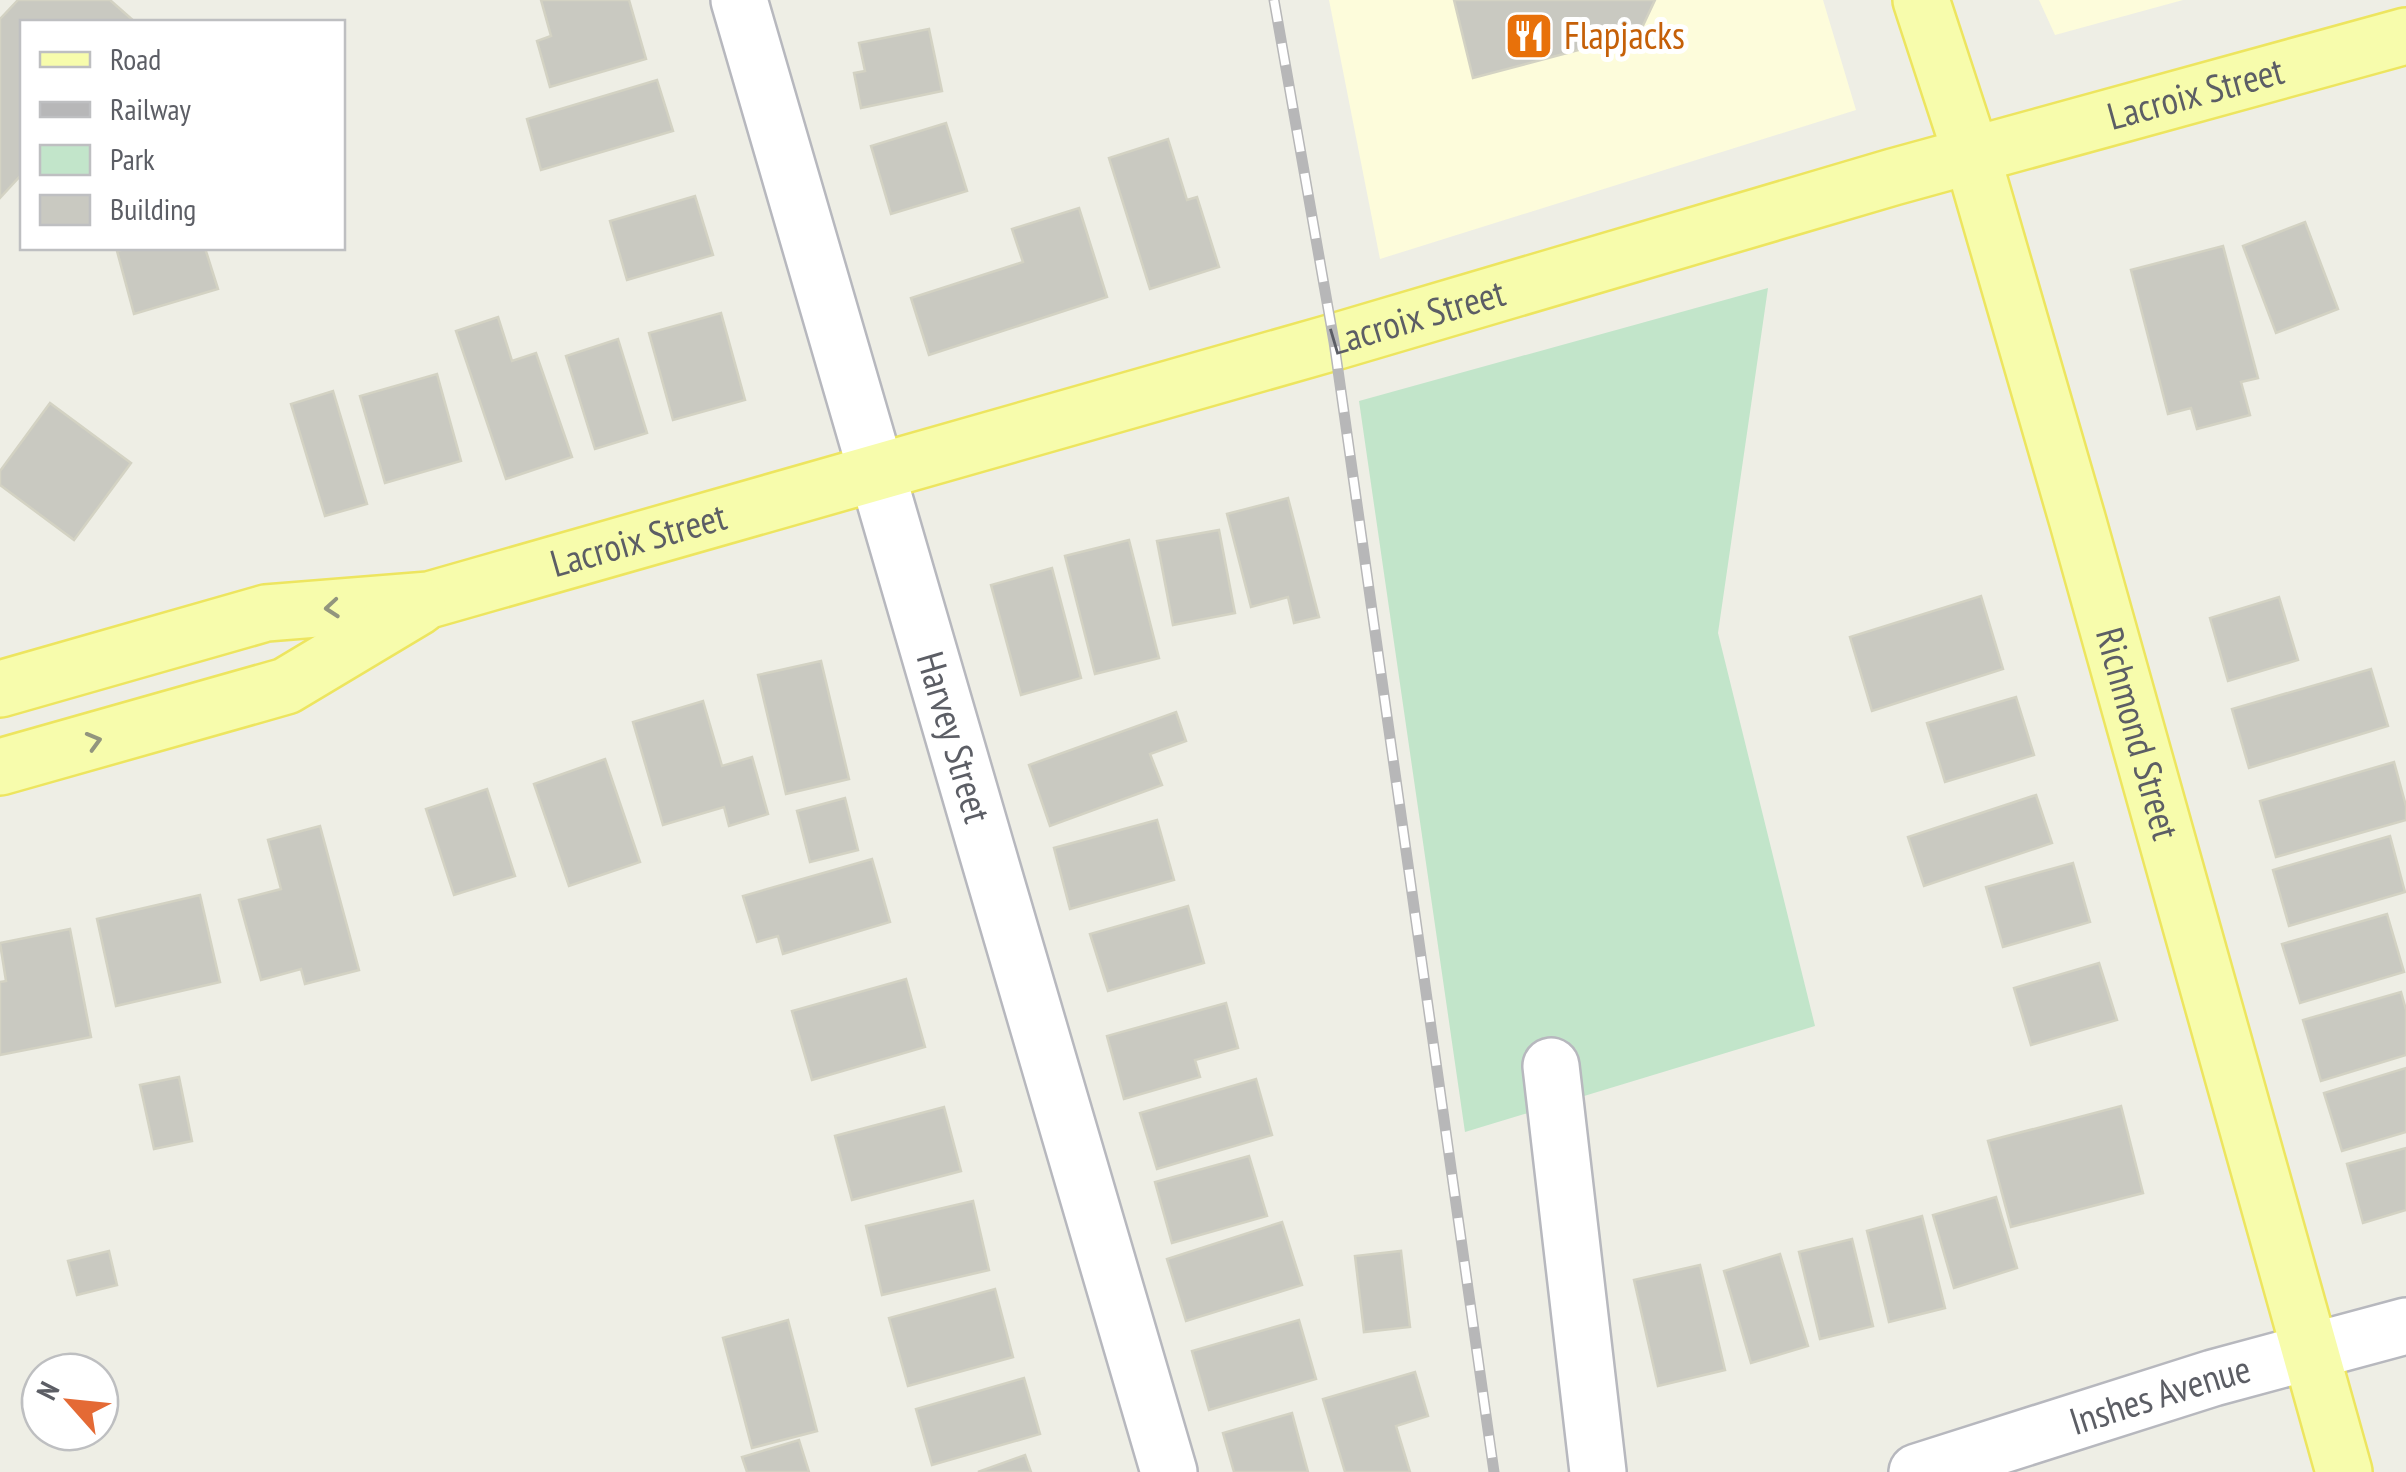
<svg xmlns="http://www.w3.org/2000/svg" width="2406" height="1472" font-family="'PT Sans Narrow',sans-serif">
<rect width="100%" height="100%" fill="#eeeee5"/>
<g fill="#fdfcdb">
<path d="M1329 0H1823L1856 110 1380 259Z"/>
<path d="M2039 0H2183L2055 35Z"/>
</g>
<path fill="#c2e5ca" d="M1768 288 1718 633 1815 1026 1465 1132 1359 401Z"/>
<g fill="#c9c9c1" stroke="#d3d2c3" stroke-width="2.5">
<path d="M18 0H110L135 22H22V174L0 198V19Z"/>
<path d="M541 0H629L646 59 550 87 537 41 551 36Z"/>
<path d="M1454 0H1655L1639 34 1473 78Z"/>
<path d="M929 29 942 91 861 108 854 73 865 71 859 43Z"/>
<path d="M657 80 673 131 541 170 527 119Z"/>
<path d="M946 123 967 191 891 214 871 146Z"/>
<path d="M1168 139 1187 200 1197 197 1219 267 1150 289 1109 158Z"/>
<path d="M695 196 713 255 627 280 610 221Z"/>
<path d="M1079 208 1107 297 929 355 911 298 1023 262 1012 229Z"/>
<path d="M2305 222 2338 309 2276 333 2243 246Z"/>
<path d="M2223 246 2258 378 2241 382 2250 415 2197 429 2191 408 2168 414 2131 270Z"/>
<path d="M128 248H205L218 289 134 314 117 251Z"/>
<path d="M721 313 745 400 673 420 649 333Z"/>
<path d="M498 317 512 361 536 353 572 457 506 479 456 331Z"/>
<path d="M618 339 647 433 595 449 566 356Z"/>
<path d="M437 374 461 461 385 483 360 396Z"/>
<path d="M333 391 367 504 325 516 291 404Z"/>
<path d="M50 403 131 463 74 540 0 485V471Z"/>
<path d="M1288 498 1319 617 1294 623 1288 597 1251 607 1227 514Z"/>
<path d="M1219 530 1235 613 1173 625 1157 541Z"/>
<path d="M1129 540 1159 658 1095 674 1065 556Z"/>
<path d="M1052 568 1081 678 1021 695 991 585Z"/>
<path d="M1981 596 2003 669 1872 711 1850 637Z"/>
<path d="M2279 597 2298 660 2228 681 2210 618Z"/>
<path d="M821 661 849 779 786 794 758 675Z"/>
<path d="M2371 669 2388 726 2249 768 2232 709Z"/>
<path d="M2016 697 2034 755 1945 782 1927 723Z"/>
<path d="M703 701 722 766 752 757 768 814 729 826 724 807 663 825 633 722Z"/>
<path d="M1176 712 1186 741 1150 754 1162 785 1050 826 1029 765Z"/>
<path d="M605 759 640 862 569 886 534 784Z"/>
<path d="M2394 762 2406 806V820L2276 857 2260 801Z"/>
<path d="M487 789 515 876 454 895 426 809Z"/>
<path d="M2036 795 2052 843 1924 886 1908 837Z"/>
<path d="M845 798 858 850 810 862 797 811Z"/>
<path d="M1157 820 1174 880 1070 909 1054 848Z"/>
<path d="M320 826 359 970 305 984 301 969 261 980 239 900 281 889 268 840Z"/>
<path d="M2390 836 2405 892 2289 926 2273 870Z"/>
<path d="M872 859 890 922 783 954 778 936 757 942 743 896Z"/>
<path d="M2073 863 2090 922 2003 947 1986 887Z"/>
<path d="M200 895 220 982 116 1006 97 919Z"/>
<path d="M1188 906 1204 963 1108 991 1090 934Z"/>
<path d="M2387 914 2404 972 2300 1003 2282 944Z"/>
<path d="M70 929 91 1037 0 1055V982L6 981 0 943Z"/>
<path d="M2099 963 2117 1020 2031 1045 2014 988Z"/>
<path d="M906 979 925 1047 812 1080 792 1011Z"/>
<path d="M2401 992 2406 1010V1055L2321 1081 2303 1020Z"/>
<path d="M1226 1003 1238 1048 1195 1060 1200 1077 1124 1099 1107 1036Z"/>
<path d="M2406 1068V1132L2342 1151 2324 1093Z"/>
<path d="M179 1077 192 1141 154 1149 140 1085Z"/>
<path d="M1256 1079 1272 1135 1157 1169 1140 1113Z"/>
<path d="M2121 1106 2143 1193 2011 1227 1988 1141Z"/>
<path d="M944 1107 961 1171 852 1200 835 1136Z"/>
<path d="M2406 1148V1210L2363 1223 2347 1164Z"/>
<path d="M1249 1156 1267 1216 1172 1243 1155 1182Z"/>
<path d="M1996 1197 2017 1268 1954 1288 1933 1215Z"/>
<path d="M973 1201 989 1270 882 1295 866 1226Z"/>
<path d="M1922 1216 1945 1308 1889 1322 1867 1231Z"/>
<path d="M1282 1222 1302 1285 1186 1321 1167 1259Z"/>
<path d="M1852 1239 1873 1326 1820 1339 1799 1252Z"/>
<path d="M109 1251 117 1285 77 1295 68 1261Z"/>
<path d="M1401 1251 1410 1327 1364 1332 1355 1256Z"/>
<path d="M1780 1254 1808 1346 1751 1363 1724 1271Z"/>
<path d="M1700 1265 1725 1370 1658 1386 1634 1280Z"/>
<path d="M995 1289 1013 1357 908 1386 889 1318Z"/>
<path d="M788 1320 817 1431 752 1448 723 1338Z"/>
<path d="M1299 1320 1316 1379 1209 1410 1192 1351Z"/>
<path d="M1415 1372 1428 1416 1396 1426 1410 1472H1345L1323 1399Z"/>
<path d="M1024 1378 1040 1434 932 1465 916 1409Z"/>
<path d="M1292 1413 1308 1472H1234L1223 1433Z"/>
<path d="M799 1440 809 1472H747L742 1457Z"/>
<path d="M1025 1455 1031 1472H978Z"/>
</g>
<g fill="none" stroke-linecap="round" stroke-linejoin="round">
<g stroke="#b7b8be" stroke-width="60">
<g id="minor">
<path id="s1" d="M739 0C880 492 1026 981 1169 1472"/>
<path d="M1551 1066 1598 1472"/>
<path id="s2" d="M1917 1472 2213 1378 2406 1326"/>
</g>
</g>
<g stroke="#ede55f" stroke-width="60">
<g id="major">
<path id="s3" d="M1921 0 1972 156 2078 522 2344 1472"/>
<path id="s4" d="M0 689 266 613 429 600 1334 342 1893 177 2406 36"/>
<path d="M0 767 286 686 418 607"/>
</g>
</g>
<use href="#minor" stroke="#fff" stroke-width="55"/>
<use href="#major" stroke="#f7fcac" stroke-width="55"/>
<g stroke="#b7b7b8" stroke-width="11">
<path id="rail" d="M1274 0 1334 342 1494 1472"/>
</g>
<use href="#rail" stroke="#fff" stroke-width="8" stroke-dasharray="22" stroke-linecap="butt"/>
</g>
<defs><path id="oneway-chevron" d="M-2-3.5L2.5 0L-2 3.5" fill="none" stroke-width="1.6" stroke-linecap="round" stroke-linejoin="round" transform="scale(2.5)"/></defs>
<g stroke="#92957e">
<use href="#oneway-chevron" transform="translate(332 608) rotate(175)"/>
<use href="#oneway-chevron" transform="translate(94 741) rotate(-16)"/>
</g>
<defs>
<g id="restaurant-square" transform="scale(2.5)"><rect x="-9" y="-9" width="18" height="18" rx="4" fill="#e8710a" stroke="#fff"/><path d="M-5-6h1v4h1v-4h1v4h1v-4h1v5L-1.5 .5V6h-2V.5L-5-1ZM5-6V6H3V1.5H1.5Q1.5-4 5-6Z" fill="#fff"/></g>
</defs>
<g fill-rule="evenodd">
<use href="#restaurant-square" x="1529" y="36"/>
</g>
<g text-anchor="middle" stroke-width="10" stroke-linejoin="round" paint-order="stroke">
<g font-size="38" fill="#c56008" stroke="#fff" text-anchor="start">
<text x="1564" y="49">Flapjacks</text>
</g>
<g font-size="38" fill="#5c5e65" stroke="#fff">
<text dy="13" stroke="none"><textPath href="#s4" startOffset="2278">Lacroix Street</textPath></text>
<text dy="13" stroke="none"><textPath href="#s4" startOffset="1468">Lacroix Street</textPath></text>
<text dy="13" stroke="none"><textPath href="#s4" startOffset="658">Lacroix Street</textPath></text>
<text dy="13" stroke="none"><textPath href="#s3" startOffset="765">Richmond Street</textPath></text>
<text dy="13" stroke="none"><textPath href="#s1" startOffset="768">Harvey Street</textPath></text>
<text dy="13" stroke="none"><textPath href="#s2" startOffset="255">Inshes Avenue</textPath></text>
</g>
</g>
<rect x="20" y="20" width="325" height="230" fill="#ffffff" stroke="#bebfc1" stroke-width="2.5"/>
<rect x="40" y="52" width="50" height="15" fill="#f7fcac" stroke="#bebfc1" stroke-width="2.5"/>
<text x="110" y="70" font-size="30" fill="#5c5e65">Road</text>
<rect x="40" y="102" width="50" height="15" fill="#b7b7b8" stroke="#bebfc1" stroke-width="2.5"/>
<text x="110" y="120" font-size="30" fill="#5c5e65">Railway</text>
<rect x="40" y="145" width="50" height="30" fill="#c2e5ca" stroke="#bebfc1" stroke-width="2.5"/>
<text x="110" y="170" font-size="30" fill="#5c5e65">Park</text>
<rect x="40" y="195" width="50" height="30" fill="#c9c9c1" stroke="#bebfc1" stroke-width="2.5"/>
<text x="110" y="220" font-size="30" fill="#5c5e65">Building</text>
<g transform="translate(70 1402) rotate(297)"><circle r="48" fill="#ffffff" stroke="#bebfc1" stroke-width="2.5"/>
<path d="M0-8L18 38L0 25L-18 38Z" fill="#e46a35"/>
<text y="-15" font-size="28" font-weight="bold" text-anchor="middle" fill="#5c5e65">N</text>
</g>
</svg>
